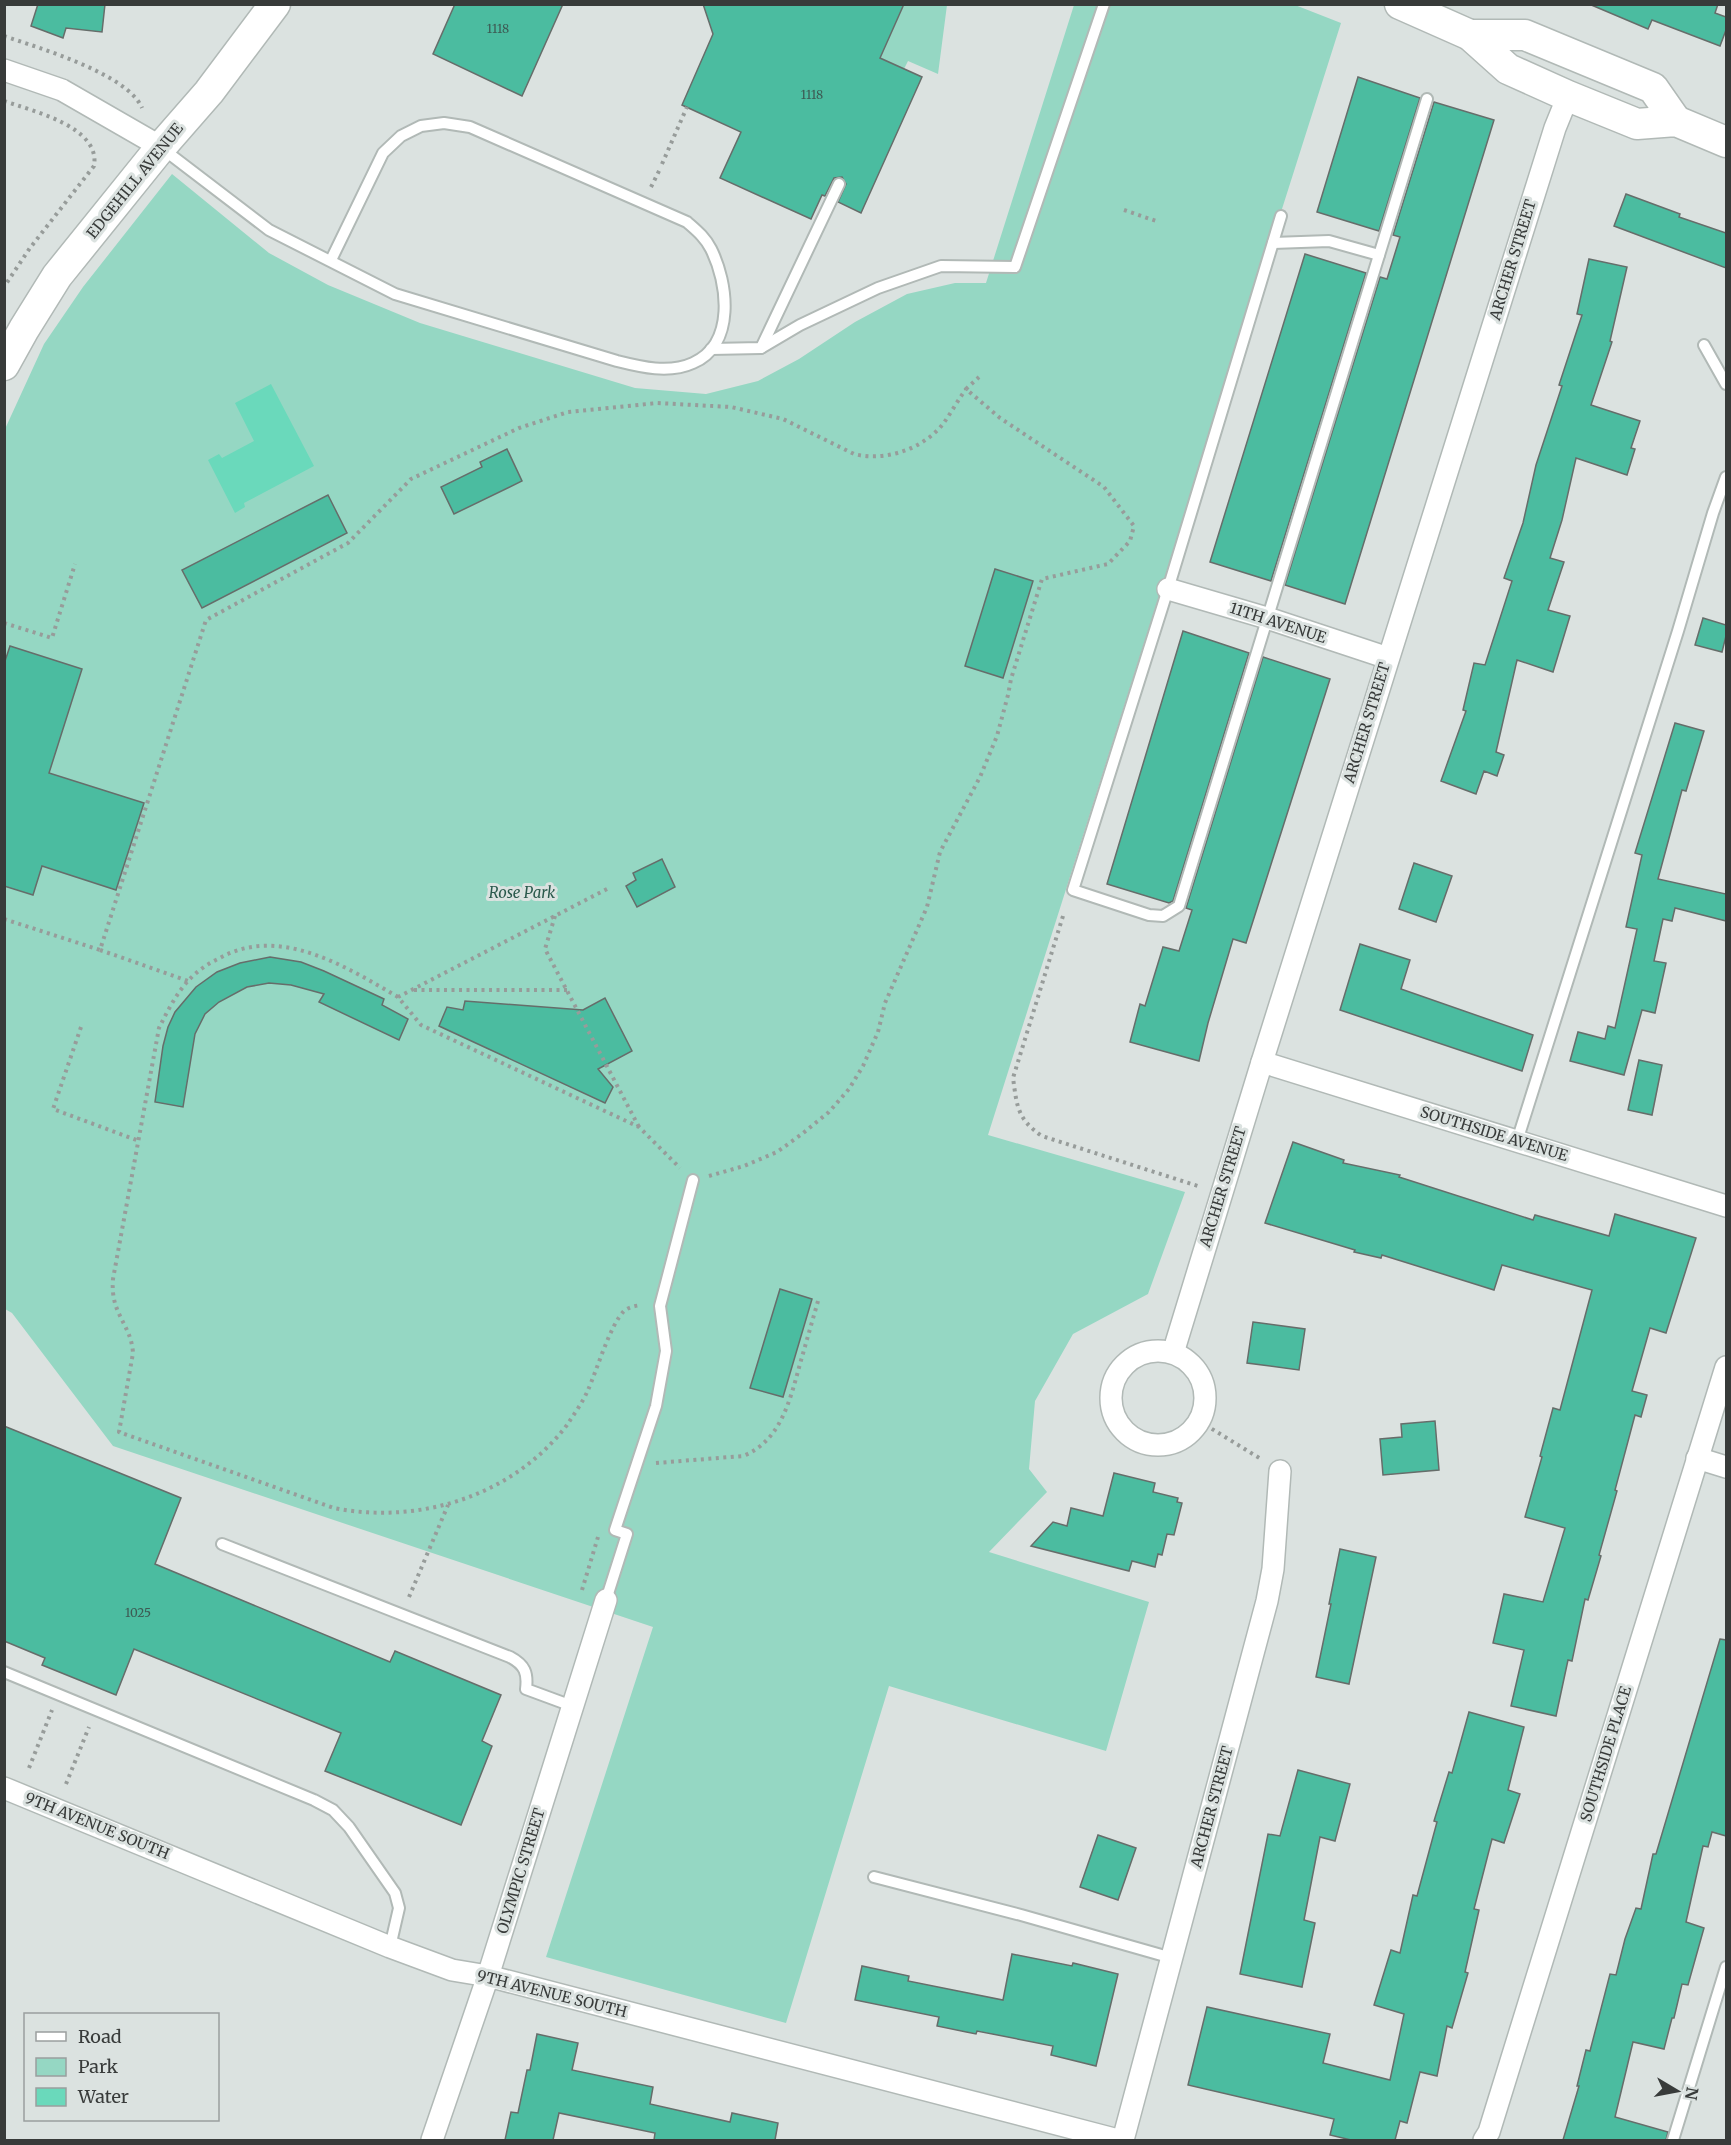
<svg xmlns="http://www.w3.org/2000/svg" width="1731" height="2145" font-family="Merriweather,serif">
<rect width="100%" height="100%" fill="#dbe2e0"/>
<g fill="#95d7c3">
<path d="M904 5H947L938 74 908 61 904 69 880 58Z"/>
<path d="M1074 5H1295L1341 23 988 1135 1185 1192 1148 1294 1073 1334 1035 1401 1029 1469 1047 1492 989 1552 1149 1602 1106 1751 889 1686 786 2023 546 1957 653 1627 113 1446 12 1313 5 1309V429L44 344 83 287 172 174 269 253 328 285 420 323 635 388 706 394 758 381 799 359 855 322 907 294 955 283H986Z"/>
</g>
<path fill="#6ad9bb" d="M271 384 314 466 244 503 245 507 235 513 208 460 219 454 222 458 254 441 235 403Z"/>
<g fill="#4bbca0" stroke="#666d6a" stroke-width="1.5">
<path d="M38 4H105L102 32 66 28 63 38 31 26Z"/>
<path d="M455 4H563L522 96 433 54Z"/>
<path d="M703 4H904L880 58 922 77 861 213 838 202 846 184 842 177 834 178 825 196 822 195 811 219 720 178 741 132 682 105 713 34Z"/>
<path d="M1589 4H1718L1715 13 1726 17V30L1720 46 1652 20 1648 29Z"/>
<path d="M1358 77 1420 98 1379 231 1317 212Z"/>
<path d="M1434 102 1494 120 1345 604 1285 585 1380 277 1387 279 1400 237 1393 235Z"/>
<path d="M1626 194 1680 214 1679 217 1726 233V268L1614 226Z"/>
<path d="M1305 254 1366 273 1271 581 1210 562Z"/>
<path d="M1589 259 1627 267 1610 341 1612 342 1591 405 1640 421 1631 448 1635 449 1627 475 1576 458 1562 520 1550 558 1564 562 1548 610 1570 616 1553 672 1517 660 1496 752 1504 755 1497 776 1484 771 1476 794 1441 781 1466 711 1463 710 1474 663 1485 665 1512 581 1504 578 1523 523 1536 465 1562 386 1559 385 1582 315 1577 314Z"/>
<path d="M507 449 522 481 454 514 441 487 482 467 480 462Z"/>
<path d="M328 495 347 533 202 608 182 570Z"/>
<path d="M995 569 1033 581 1003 678 965 666Z"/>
<path d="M1703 618 1726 625V636L1722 652 1695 645Z"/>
<path d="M1183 631 1249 653 1173 901 1169 903 1107 884Z"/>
<path d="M10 646 82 669 49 773 144 803 116 890 42 866 33 895 4 886V664Z"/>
<path d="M1263 657 1330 679 1246 943 1233 939 1208 1023 1199 1061 1130 1042 1140 1004 1145 1006 1163 947 1179 951 1192 910 1186 908Z"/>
<path d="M1675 723 1704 731 1686 791 1682 790 1658 879 1726 894V921L1675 908 1672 921 1663 919 1654 961 1666 963 1655 1013 1642 1010 1624 1075 1570 1061 1578 1032 1605 1039 1608 1026 1615 1028 1637 929 1626 927 1642 855 1635 853Z"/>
<path d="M662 859 675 887 637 907 626 886 636 880 633 873Z"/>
<path d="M1414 863 1452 876 1436 922 1399 909Z"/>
<path d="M1360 944 1410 960 1401 989 1533 1035 1522 1071 1340 1010Z"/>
<path d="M270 957 301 962 324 971 384 999 382 1005 408 1019 399 1040 319 1002 324 994 291 985 269 983 247 987 219 1002 205 1014 195 1034 183 1107 155 1102 163 1046 168 1027 175 1012 196 987 217 972 240 963Z"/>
<path d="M605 998 632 1051 598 1069 613 1087 605 1103 439 1026 447 1007 463 1010 465 1001 583 1010Z"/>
<path d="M1639 1060 1662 1065 1652 1115 1628 1110Z"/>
<path d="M1293 1142 1344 1160 1343 1163 1400 1175 1399 1177 1533 1220 1535 1215 1609 1236 1615 1214 1696 1238 1666 1333 1650 1328 1632 1391 1647 1395 1641 1417 1635 1415 1615 1490 1617 1491 1599 1555 1601 1556 1588 1600 1585 1599 1572 1661 1568 1660 1556 1716 1511 1706 1524 1650 1493 1643 1504 1594 1543 1602 1565 1528 1525 1517 1542 1457 1540 1456 1553 1408 1560 1410 1592 1290 1502 1265 1494 1290 1382 1255 1381 1258 1354 1252 1355 1250 1265 1223Z"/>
<path d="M780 1289 812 1299 783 1397 750 1388Z"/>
<path d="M1253 1322 1305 1329 1299 1370 1247 1363Z"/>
<path d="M1435 1421 1439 1470 1383 1475 1380 1439 1402 1437 1401 1424Z"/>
<path d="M4 1426 181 1498 155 1564 390 1662 395 1651 501 1695 482 1741 492 1746 461 1825 325 1771 341 1733 134 1649 116 1695 42 1665 45 1658 4 1641Z"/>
<path d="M1114 1473 1155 1483 1153 1492 1178 1498 1177 1502 1182 1503 1174 1535 1167 1534 1162 1555 1158 1554 1155 1567 1132 1561 1129 1571 1031 1546 1053 1522 1067 1526 1071 1508 1103 1516Z"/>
<path d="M1340 1549 1376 1557 1349 1684 1316 1677 1331 1604H1329Z"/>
<path d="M1720 1639 1726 1640V1836L1712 1832 1708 1847 1703 1846 1686 1922 1704 1928 1688 1985 1682 1984 1674 2018H1672L1664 2049 1633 2042 1615 2117 1668 2132 1666 2140H1563L1579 2086H1577L1586 2050 1590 2051 1610 1974 1616 1975 1625 1939 1636 1908 1641 1909 1653 1854H1656Z"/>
<path d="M1469 1712 1524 1727 1508 1790 1520 1794 1504 1843 1492 1839 1474 1909 1479 1910 1465 1972 1468 1973 1452 2028 1447 2026 1437 2076 1420 2072 1407 2123 1400 2121 1395 2140H1351L1330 2135 1334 2119 1188 2085 1207 2007 1330 2034 1323 2063 1390 2080 1404 2014 1374 2005 1391 1950 1400 1953 1413 1895 1417 1896 1437 1822 1434 1821 1449 1772 1452 1773Z"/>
<path d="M1298 1770 1350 1784 1335 1841 1320 1837 1304 1920 1315 1923 1302 1987 1240 1974 1268 1834 1280 1836Z"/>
<path d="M1098 1835 1136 1848 1118 1900 1080 1887Z"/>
<path d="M1012 1954 1072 1966 1073 1963 1118 1974 1096 2066 1051 2055 1053 2046 977 2031 976 2034 937 2026 939 2017 855 2000 862 1966 909 1976 908 1981 1003 2000Z"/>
<path d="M537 2034 578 2043 572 2070 653 2087 650 2104 730 2122 732 2113 778 2123 775 2140H654L655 2133 559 2113 553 2140H505L511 2112 518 2113 527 2070H530Z"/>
</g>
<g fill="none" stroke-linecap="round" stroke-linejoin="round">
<g stroke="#b1b9b6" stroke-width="14">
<g id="lane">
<path d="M163 149 269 230 395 294 617 361C641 367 669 374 693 363 736 344 728 283 711 249 705 237 696 230 687 222L470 127 444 123 421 126 401 136 383 153 331 260"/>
<path d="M1281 216 1168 589 1073 890 1149 915 1163 916 1179 906 1427 99"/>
<path d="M1273 243 1329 241 1379 255"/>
<path d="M1704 345 1726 384"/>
<path d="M761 348 839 184"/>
<path d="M711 349 761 348 800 325 878 288 941 266 1015 267 1104 4"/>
<path d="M1517 1141 1678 631 1713 513 1726 477"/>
<path d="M222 1544 510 1657C525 1665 528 1673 526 1689L572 1706"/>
<path d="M606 1600 627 1534 615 1530 656 1406 666 1351 660 1306 693 1180"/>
<path d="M4 1672 314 1800 333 1810 349 1827 395 1893 399 1908 390 1947"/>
<path d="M874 1877 1021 1915 1172 1958"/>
<path d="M1673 2140 1726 1967"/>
</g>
</g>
<g stroke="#b1b9b6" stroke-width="24">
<g id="street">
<path d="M4 70 62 90 161 147"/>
<path d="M1168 589 1267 618 1388 658"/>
<path d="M1262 1062 1726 1206"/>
<circle cx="1158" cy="1398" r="47"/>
<path d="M1173 1353 1262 1062 1555 128 1568 96"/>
<path d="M1697 1458 1726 1467"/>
<path d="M4 1788 390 1947 452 1970 488 1976 1118 2140"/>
<path d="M432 2140 488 1976 606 1600"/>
<path d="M1123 2140 1267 1601 1273 1569 1280 1471"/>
<path d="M1484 2140 1489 2132 1726 1367"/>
</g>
</g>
<g stroke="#b1b9b6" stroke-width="33">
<g id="secondary">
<path d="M1400 4 1470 35 1508 69 1568 96 1637 124 1676 121 1726 142"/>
<path d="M1470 35H1525L1653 88 1676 121"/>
<path d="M4 365 24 329 57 276 161 147 209 92 275 4"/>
</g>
</g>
<g stroke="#979c9a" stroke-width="4" stroke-dasharray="3 4.5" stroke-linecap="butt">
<path d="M4 36C39 48 128 74 142 108"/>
<path d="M4 101C33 111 101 127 94 166L30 248 4 287"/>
<path d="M662 164 687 107"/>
<path d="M651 187 660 169"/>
<path d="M1124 210 1159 222"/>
<path d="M4 623 52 638 75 564"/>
<path d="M607 889 398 997 421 1025 639 1127 680 1168"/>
<path d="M555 916 545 949 639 1127"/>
<path d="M1063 916 1013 1078C1017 1106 1017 1119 1042 1136L1201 1187"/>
<path d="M4 919 100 950 206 620 348 543 411 479 519 428 568 412 657 403 731 407 783 419 854 454C885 462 923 449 943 424 951 413 958 400 966 389"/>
<path d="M100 950 188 981"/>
<path d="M414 990H567"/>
<path d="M398 997C345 966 278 924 218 959 207 964 196 972 188 981 176 994 167 1012 159 1028L113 1279C110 1315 131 1323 133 1353L119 1432 334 1508C419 1525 513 1496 567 1425 574 1414 583 1402 588 1390 597 1370 610 1325 624 1311 629 1307 635 1306 641 1305"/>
<path d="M81 1027 53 1109 139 1141"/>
<path d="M709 1176 744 1166 777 1152 802 1134 829 1112 849 1089 863 1066 878 1032 885 1003 927 907 940 852 980 777 997 736 1008 695 1011 679 1042 579 1108 564 1130 541 1134 526 1104 487 1000 418 966 389 979 377"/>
<path d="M1199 1421 1261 1459"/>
<path d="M656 1463 743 1456C781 1441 790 1400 800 1364 806 1343 812 1322 818 1301"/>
<path d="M582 1590 598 1537"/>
<path d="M409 1597 448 1505"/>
<path d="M29 1768 52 1710"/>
<path d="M66 1784 89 1727"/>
</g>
<use href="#lane" stroke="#fff" stroke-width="10"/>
<use href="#street" stroke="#fff" stroke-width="21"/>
<use href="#secondary" stroke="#fff" stroke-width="30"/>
</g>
<g text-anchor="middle" stroke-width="6" stroke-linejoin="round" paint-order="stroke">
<g font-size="12" fill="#3d5b54">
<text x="498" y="33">1118</text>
<text x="812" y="99">1118</text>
<text x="138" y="1617">1025</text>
</g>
<g font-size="15" fill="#383b3a" stroke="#dbe2e0">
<text transform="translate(135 181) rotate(-51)" y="5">EDGEHILL AVENUE</text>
<text transform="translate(1513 260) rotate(-73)" y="5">ARCHER STREET</text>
<text transform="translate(1278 623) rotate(18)" y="5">11TH AVENUE</text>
<text transform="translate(1367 723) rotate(-73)" y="5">ARCHER STREET</text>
<text transform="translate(1494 1134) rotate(17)" y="5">SOUTHSIDE AVENUE</text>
<text transform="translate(1223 1187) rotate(-73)" y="5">ARCHER STREET</text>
<text transform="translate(1606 1754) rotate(-73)" y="5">SOUTHSIDE PLACE</text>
<text transform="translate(1212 1807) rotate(-75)" y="5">ARCHER STREET</text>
<text transform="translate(97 1826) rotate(22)" y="5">9TH AVENUE SOUTH</text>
<text transform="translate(521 1871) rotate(-73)" y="5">OLYMPIC STREET</text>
<text transform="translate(552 1994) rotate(14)" y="5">9TH AVENUE SOUTH</text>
</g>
<g font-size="15" font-style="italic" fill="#2a594c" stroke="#dbe2e0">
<text x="522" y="898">Rose Park</text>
</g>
</g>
<rect width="1731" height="2145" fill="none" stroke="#383b3a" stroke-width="12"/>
<rect x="24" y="2013" width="195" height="108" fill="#dbe2e0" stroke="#9a9f9e" stroke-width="1.5"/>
<rect x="36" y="2032" width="30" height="9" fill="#ffffff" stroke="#9a9f9e" stroke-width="1.5"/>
<text x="78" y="2043" font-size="18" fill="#383b3a">Road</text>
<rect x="36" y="2058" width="30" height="18" fill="#95d7c3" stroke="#9a9f9e" stroke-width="1.5"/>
<text x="78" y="2073" font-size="18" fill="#383b3a">Park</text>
<rect x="36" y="2088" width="30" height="18" fill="#6ad9bb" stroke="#9a9f9e" stroke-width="1.5"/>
<text x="78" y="2103" font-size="18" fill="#383b3a">Water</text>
<g transform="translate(1677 2091) rotate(100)" stroke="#dbe2e0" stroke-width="4.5" paint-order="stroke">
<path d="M0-4.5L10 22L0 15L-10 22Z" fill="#383b3a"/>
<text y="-9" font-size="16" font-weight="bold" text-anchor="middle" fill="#383b3a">N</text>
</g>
</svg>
